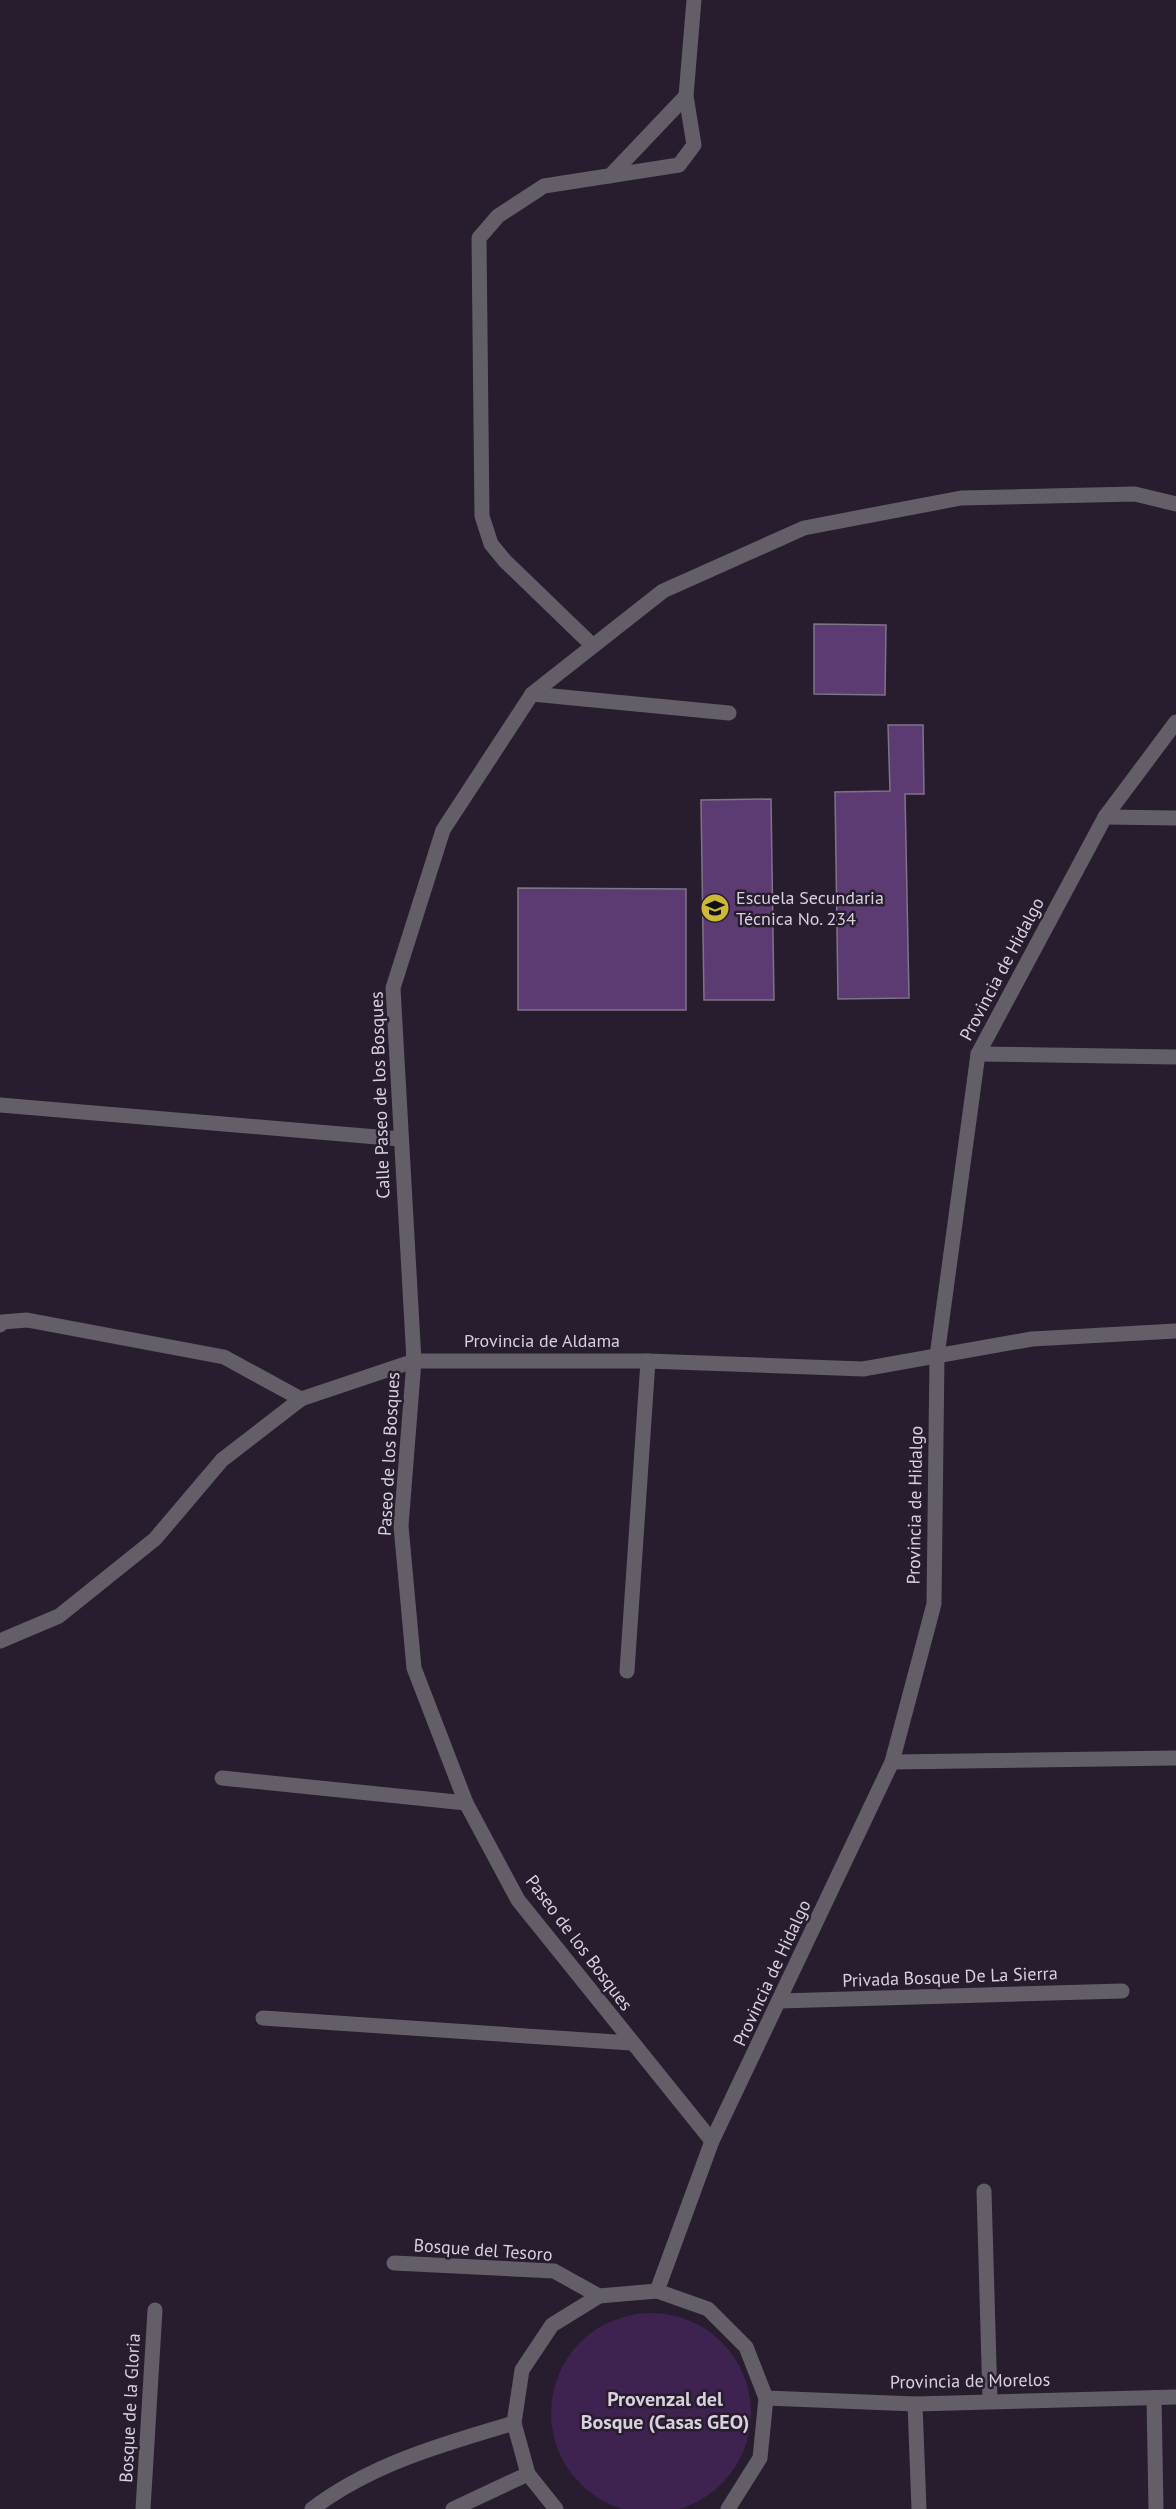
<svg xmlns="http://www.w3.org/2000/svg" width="1176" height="2509" font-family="'PT Sans',sans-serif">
<rect width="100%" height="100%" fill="#271d2e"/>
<circle fill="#3e2250" cx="651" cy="2413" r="100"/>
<g fill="#5c3b73" stroke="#7f7388" stroke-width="1.5">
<path d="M814 624 886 625 885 695 814 694Z"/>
<path d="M888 725H923L924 794H905L909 998 838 999 835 792 890 791Z"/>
<path d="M771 799 774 1000H704L701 800Z"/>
<path d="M518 888 686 889V1010H518Z"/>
</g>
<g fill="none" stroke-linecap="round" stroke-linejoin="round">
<g stroke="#635e67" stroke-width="15">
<path d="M610 176 686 96"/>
<path d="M593 646 505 561 491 544 482 516 479 238 498 216 544 186 679 165 694 145 686 96 694 0"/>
<path d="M532 694 729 713"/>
<path d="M1105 817 1176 818"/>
<path d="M978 1054 1176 1057"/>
<path d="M0 1105 400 1139"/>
<path d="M0 1325 2 1322 27 1320 224 1357 301 1399"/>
<path d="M0 1641 59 1616 155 1539 222 1460 301 1399 414 1361H648L863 1369 1032 1339 1176 1331"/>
<path d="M627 1671 648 1361"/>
<path d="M892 1762 1176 1758"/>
<path d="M222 1778 466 1803"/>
<path d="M780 2001 1122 1991"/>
<path d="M263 2018 631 2043"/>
<path d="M712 2141 518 1900 466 1803 414 1668 401 1526 414 1361 393 988 443 830 532 694 663 591 804 528 961 498 1135 494 1176 504"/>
<path d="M984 2191 990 2400"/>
<path d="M394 2263 554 2271 599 2296"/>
<path d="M657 2291 712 2141 892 1762 934 1604 937 1356 978 1054 1105 817 1176 722"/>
<path d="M766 2398 915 2404 1176 2397"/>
<path d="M1154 2398 1156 2509"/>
<path d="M915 2404 919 2509"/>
<path d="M143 2509 155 2310"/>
<path d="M312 2509C371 2464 443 2444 514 2423"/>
<path d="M453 2509 528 2474"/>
<path d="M556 2509 528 2474 514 2423 522 2370 552 2325 599 2296 657 2291 708 2309 746 2347 766 2398 760 2458 728 2509"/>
</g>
</g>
<defs>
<g id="school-disc" transform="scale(1.5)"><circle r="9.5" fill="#cdb938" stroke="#271d2e"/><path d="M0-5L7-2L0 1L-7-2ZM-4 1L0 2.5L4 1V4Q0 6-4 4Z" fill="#111"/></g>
</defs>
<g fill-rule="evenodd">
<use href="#school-disc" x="715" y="908"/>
</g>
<g text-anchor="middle" stroke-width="5" stroke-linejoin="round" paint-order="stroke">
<g font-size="18" fill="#d8d1dd" stroke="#271d2e" text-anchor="start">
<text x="736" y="904">Escuela Secundaria<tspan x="736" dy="21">Técnica No. 234</tspan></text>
</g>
<g font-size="18" fill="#d8d1dd" stroke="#271d2e">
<text transform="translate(1002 969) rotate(-62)" y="6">Provincia de Hidalgo</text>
<text transform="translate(380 1095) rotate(-92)" y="6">Calle Paseo de los Bosques</text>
<text x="542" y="1347">Provincia de Aldama</text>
<text transform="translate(389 1454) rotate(-87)" y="6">Paseo de los Bosques</text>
<text transform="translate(915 1505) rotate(-89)" y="6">Provincia de Hidalgo</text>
<text transform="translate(579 1943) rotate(53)" y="6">Paseo de los Bosques</text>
<text transform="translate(772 1973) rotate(-65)" y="6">Provincia de Hidalgo</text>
<text transform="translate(950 1977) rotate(-2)" y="6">Privada Bosque De La Sierra</text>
<text transform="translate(483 2250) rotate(4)" y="6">Bosque del Tesoro</text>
<text transform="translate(970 2381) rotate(-1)" y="6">Provincia de Morelos</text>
<text transform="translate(130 2408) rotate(-87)" y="6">Bosque de la Gloria</text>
</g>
<g font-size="20" font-weight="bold" fill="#d8d1dd" stroke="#271d2e">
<text x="665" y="2406">Provenzal del<tspan x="665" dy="23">Bosque (Casas GEO)</tspan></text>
</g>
</g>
</svg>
